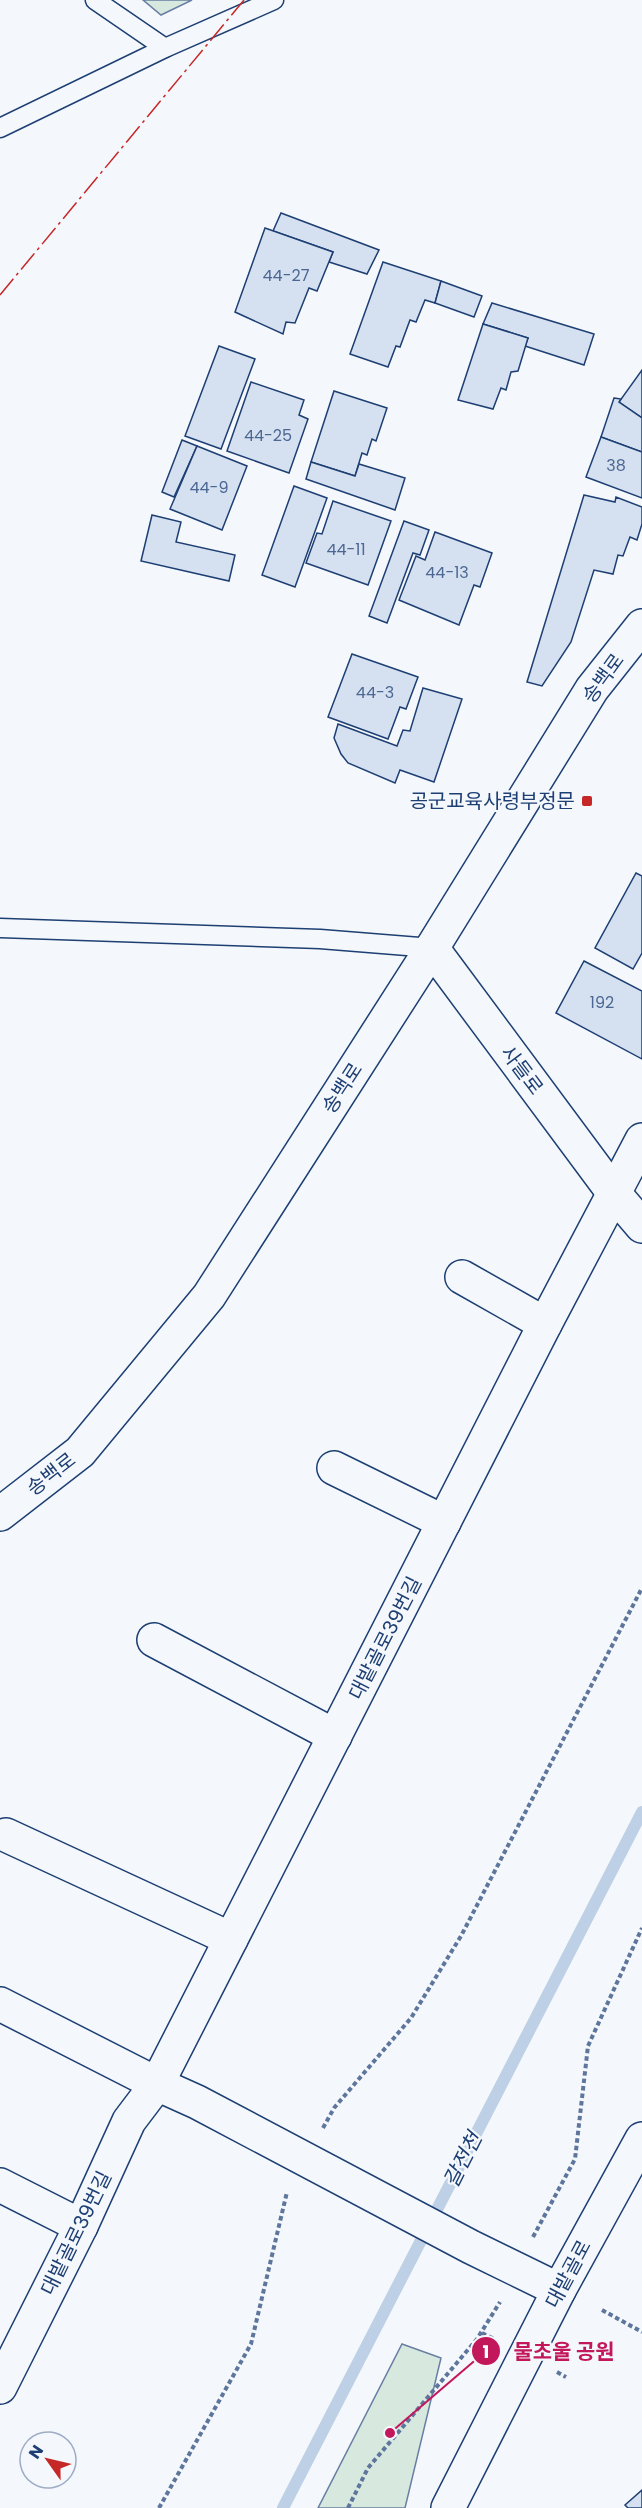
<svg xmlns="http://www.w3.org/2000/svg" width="642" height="2508" font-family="Poppins,'Noto Sans KR',sans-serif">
<rect width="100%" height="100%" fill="#f4f7fb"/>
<g fill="#d7e8df" stroke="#687fa3" stroke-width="1.5">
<path d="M143 0H192L161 15Z"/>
<path d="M402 2344 441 2358 405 2508H318Z"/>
</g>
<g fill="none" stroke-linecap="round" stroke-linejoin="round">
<path stroke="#bed0e5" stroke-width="12" d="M283 2508 642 1812"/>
</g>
<g fill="#d5e0f0" stroke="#1d3f73" stroke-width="1.5">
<path d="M281 213 379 250 367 274 329 262 333 252 273 231Z"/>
<path d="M265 228 333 252 317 291 309 288 295 323 286 322 283 334 235 312Z"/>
<path d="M383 262 441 281 435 303 425 300 416 322 410 320 400 347 396 346 388 367 350 354Z"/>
<path d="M441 281 482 296 474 317 435 303Z"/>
<path d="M492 303 594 334 584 365 525 346 528 338 483 324Z"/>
<path d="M483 324 528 338 518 371 511 372 506 390 501 388 493 409 458 400Z"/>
<path d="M219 346 255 359 221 449 185 436Z"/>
<path d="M642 370V418L619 402Z"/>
<path d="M251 382 304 400 299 415 308 419 289 473 227 451Z"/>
<path d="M334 391 387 408 376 441 372 439 367 455 362 453 355 476 311 462Z"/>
<path d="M614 398 621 399 619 402 642 418V452L601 437Z"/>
<path d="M601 437 642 452V498L586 477Z"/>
<path d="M182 440 197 446 174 497 162 492Z"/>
<path d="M197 446 247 466 222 530 170 509Z"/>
<path d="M311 462 355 476 359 464 405 478 395 510 306 479Z"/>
<path d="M294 486 327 498 295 587 262 575Z"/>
<path d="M584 495 615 502 616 497 642 507V524L637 540 630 537 623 556 618 555 613 574 594 570 571 642 542 686 527 682Z"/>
<path d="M333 501 391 521 368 585 306 563 317 533 322 534Z"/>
<path d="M152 515 181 522 176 542 235 555 229 581 141 561Z"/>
<path d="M404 521 429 530 420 555 413 553 387 623 369 616Z"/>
<path d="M435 532 492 553 480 587 474 585 459 625 399 600 416 556 425 560Z"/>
<path d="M352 654 418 677 406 709 400 707 388 739 328 717Z"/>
<path d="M423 688 462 699 434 782 400 770 395 783 348 763 341 754 334 738 338 724 397 746 403 730 410 731Z"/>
<path d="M636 873 642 876V953L633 969 595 948Z"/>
<path d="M584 961 642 991V1059L556 1013Z"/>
<path d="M642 2490V2508H628L625 2505Z"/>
</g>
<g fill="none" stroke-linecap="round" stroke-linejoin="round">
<g stroke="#1d3f73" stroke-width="21">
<g id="service">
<path d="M95 0 165 48"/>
<path d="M0 128 165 48 274 0"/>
<path d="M0 928 320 939 432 948"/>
</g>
</g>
<g stroke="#1d3f73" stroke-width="36">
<g id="minor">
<path d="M462 1277 545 1324"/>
<path d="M334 1468 444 1522"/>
<path d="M0 1514 80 1452 209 1296 432 948"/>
<path d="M154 1640 335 1736"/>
<path d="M6 1835 231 1939"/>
<path d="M0 2004 157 2084 197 2102 471 2247 559 2290"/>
<path d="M0 2185 81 2226"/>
<path d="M0 2387 81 2226 129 2121 157 2084 545 1324 642 1140"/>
<path d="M448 2508 559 2290 642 2139"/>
</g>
</g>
<g stroke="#1d3f73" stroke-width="36">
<path id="tertiary" d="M642 626 592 689 432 948 613 1192 642 1226"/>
</g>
<g stroke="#5e769c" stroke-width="4" stroke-dasharray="4.5 3" stroke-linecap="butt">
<path d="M323 2128 334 2108 411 2018 461 1936 642 1588"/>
<path d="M533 2237 575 2159 588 2046 642 1928"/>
<path d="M602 2310 642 2332"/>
<path d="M482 2333 494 2339"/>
<path d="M557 2372 566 2377"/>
<path d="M159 2508 251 2344 287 2192"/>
<path d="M348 2508 368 2468 477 2339 500 2302"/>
</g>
<use href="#service" stroke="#f4f7fb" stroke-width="18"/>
<use href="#minor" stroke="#f4f7fb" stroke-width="33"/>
<use href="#tertiary" stroke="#f4f7fb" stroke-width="33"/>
<path stroke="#c62828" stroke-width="1.5" stroke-dasharray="21 4.5 3 4.5" stroke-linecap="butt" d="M0 295 244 0"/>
</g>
<rect fill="#c62828" stroke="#f4f7fb" stroke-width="2" x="581" y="795" width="12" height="12" rx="3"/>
<g text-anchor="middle" stroke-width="4.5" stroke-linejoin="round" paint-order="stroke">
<g font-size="16" fill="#4b6792">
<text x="286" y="281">44-27</text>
<text x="268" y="441">44-25</text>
<text x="616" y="471">38</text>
<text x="209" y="493">44-9</text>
<text x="346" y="555">44-11</text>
<text x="447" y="578">44-13</text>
<text x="375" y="698">44-3</text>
<text x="602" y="1008">192</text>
</g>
<g font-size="20" fill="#1d3f73" stroke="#f4f7fb">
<text transform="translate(603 678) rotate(-54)" y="7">송백로</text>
<text transform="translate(522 1070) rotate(53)" y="7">사들로</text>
<text transform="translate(342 1088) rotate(-57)" y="7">송백로</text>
<text transform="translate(51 1474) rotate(-38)" y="7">송백로</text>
<text transform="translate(385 1638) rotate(-63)" y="7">대밭골로39번길</text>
<text transform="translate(76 2233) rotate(-64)" y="7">대밭골로39번길</text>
<text transform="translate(568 2274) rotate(-62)" y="7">대밭골로</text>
</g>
<g font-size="20" fill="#1d3f73" stroke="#f4f7fb" text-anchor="end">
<text x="575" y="808">공군교육사령부정문</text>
</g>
<g font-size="21" font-style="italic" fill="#1d3f73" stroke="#f4f7fb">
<text transform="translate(463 2160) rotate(-63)" y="7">갈전천</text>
</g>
</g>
<path fill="none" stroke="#c2185b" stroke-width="2" d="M390 2433L486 2351"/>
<g fill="#c2185b" stroke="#f4f7fb" stroke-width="2">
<circle cx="390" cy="2433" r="6"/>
<circle cx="486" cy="2351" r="15"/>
</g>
<g font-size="18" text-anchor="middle" font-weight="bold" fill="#fff">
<text x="486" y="2358">1</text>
</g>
<g font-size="21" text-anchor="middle" font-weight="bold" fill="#c2185b" stroke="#f4f7fb" stroke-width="4.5" stroke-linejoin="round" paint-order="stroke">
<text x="564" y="2359">물초울 공원</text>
</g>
<g transform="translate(48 2460) rotate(304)"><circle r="28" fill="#f4f7fb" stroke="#9eadc5" stroke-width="1.5"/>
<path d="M0-4.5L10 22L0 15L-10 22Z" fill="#c62828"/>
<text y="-9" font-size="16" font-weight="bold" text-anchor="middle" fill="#1d3f73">N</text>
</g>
</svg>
